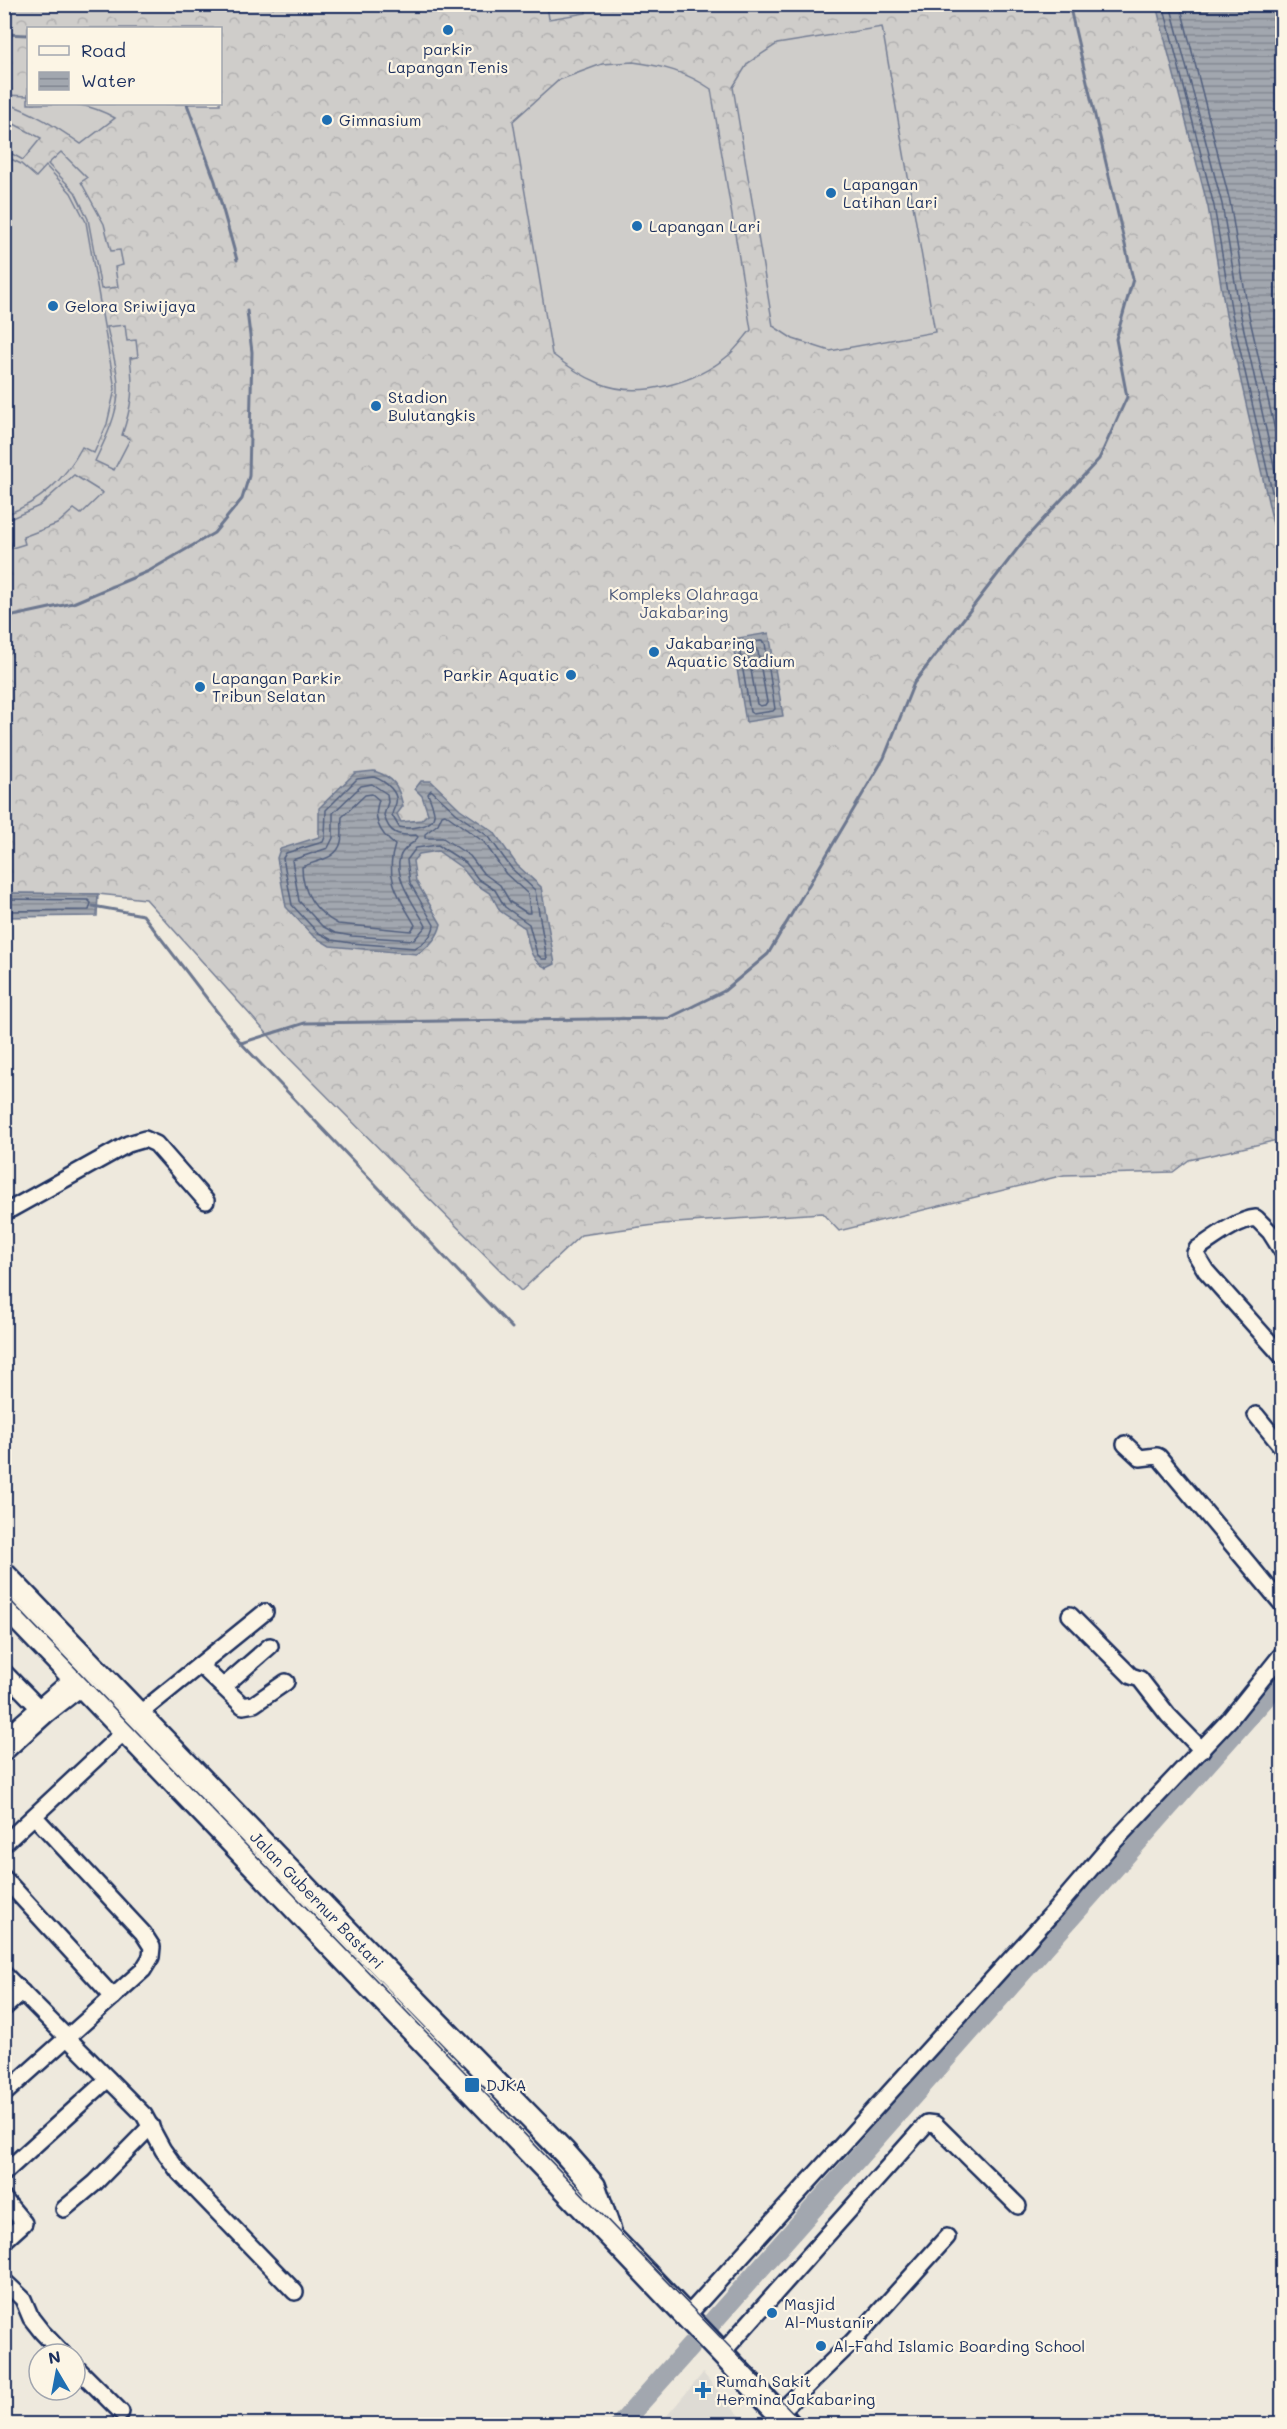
<svg xmlns="http://www.w3.org/2000/svg" width="1287" height="2429" font-family="Mali,sans-serif">
<defs>
<pattern id="forest-crowns" width="20" height="18" patternUnits="userSpaceOnUse" patternTransform="scale(1.5)"><rect width="20" height="18" fill="#cfcdca"/><path d="M2 6a3 3 0 1 1 6 0M12 15a3 3 0 1 1 6 0" fill="none" stroke="#b1b0b0"/></pattern>
<pattern id="water-rules" width="6" height="5" patternUnits="userSpaceOnUse" patternTransform="scale(1.5)"><rect width="6" height="5" fill="#a2a7af"/><path d="M0 2.5h6" fill="none" stroke="#838892"/></pattern>
</defs>
<rect width="100%" height="100%" fill="#eee9dd"/>
<filter id="ink" filterUnits="userSpaceOnUse"><feTurbulence type="fractalNoise" baseFrequency=".0167" numOctaves="2"/><feDisplacementMap in="SourceGraphic" scale="12" xChannelSelector="R" yChannelSelector="G"/><feConvolveMatrix kernelMatrix="1 2 1 2 8 2 1 2 1" color-interpolation-filters="sRGB"/></filter>
<g filter="url(#ink)">
<path fill="#dedbd4" d="M703 2373 732 2408 749 2424H660Z"/>
<path fill="url(#forest-crowns)" stroke="#757e94" stroke-width="1.5" fill-rule="evenodd" d="M5 5H1282V1139L1189 1160 1173 1172 1064 1175 839 1231 822 1213 662 1224 581 1235 521 1291 289 1058 146 899 98 894 5 893ZM28 28H220V104H28Z"/>
<g fill="#cfcdca" stroke="#757e94" stroke-width="1.5">
<path d="M547 5H585L586 13 549 19Z"/>
<path d="M882 27 935 332 830 351 793 339 773 326 733 87 748 63 777 44Z"/>
<path d="M633 62C663 66 686 72 711 89L751 330C744 338 737 348 729 355 697 382 640 400 599 383 582 376 567 366 552 354L513 121 559 80 602 64Z"/>
<path d="M5 95 28 96V104C64 104 83 100 115 118L81 144C56 127 34 112 5 103Z"/>
<path d="M12 123 41 138 23 160 5 150V129L8 131Z"/>
<path d="M61 152 87 178 81 182 104 224 111 251 120 250 123 265 115 267 118 287 101 289 88 219 75 192 48 164Z"/>
<path d="M5 156 21 164 36 177 46 166 71 193 86 222 115 389 107 424 94 453 82 447C64 481 40 502 5 515Z"/>
<path d="M125 325 127 341 136 340 138 357 130 358C134 388 132 406 122 435L130 439 114 470 95 461C105 440 117 416 118 393 119 371 111 348 107 327Z"/>
<path d="M74 475 103 493 81 514 74 509 57 524 23 537 25 544 12 548 10 541H5V521L39 506Z"/>
</g>
<g fill="url(#water-rules)" stroke="#6c778f" stroke-width="1.5">
<path d="M1156 5H1282V563L1226 315 1208 207Z"/>
<path d="M769 633 783 716 746 722 732 639Z"/>
<path d="M374 771C395 778 398 785 403 806L397 814 401 822 421 820 428 814 422 796 415 789 421 781H431L460 809 494 832 517 865 541 887 555 964 547 968C529 961 529 944 525 928L500 911 491 894 474 883 462 868 438 851 419 854 413 861 416 881 441 924C438 938 429 947 417 954L330 946 313 936 286 907 277 858 280 849 319 837V808L355 773Z"/>
<path d="M5 893 98 894 97 916 5 917Z"/>
</g>
<g fill="none" stroke-linecap="round" stroke-linejoin="round">
<g stroke="#515f7e" stroke-width="1.5">
<path d="M1163 4 1214 206 1232 314 1282 536"/>
<path d="M1170 4 1222 204 1240 312 1282 502"/>
<path d="M1180 4 1230 202 1248 311 1282 461"/>
<path d="M761 641 765 643 775 709 773 711 753 714 750 712 739 647 742 644Z"/>
<path d="M756 649 758 652 767 702 765 705 760 706 757 704 748 653 750 650Z"/>
<path d="M374 777C385 781 401 793 395 806 394 809 392 812 392 815L399 827C409 829 436 828 434 812 433 806 430 799 428 794L431 790 457 814 489 837 512 869 535 890 547 959H542L537 954 529 924 505 907 495 890 478 879 466 863 438 845 416 848 407 860 410 883 434 925C433 935 424 944 415 948L351 943 332 940 317 932 292 905 283 858 286 853 323 842 325 837 326 810 357 779Z"/>
<path d="M372 784 387 794 388 802 384 815C389 834 398 836 416 835L418 837C414 844 403 847 400 857 393 879 417 908 426 926L414 940 352 936 335 933 322 926 299 901 292 860 328 848 333 838V813L361 786Z"/>
<path d="M372 794 379 800C372 819 379 833 395 845 384 878 399 897 415 925L411 931 338 924C315 912 302 892 302 867 316 860 337 860 341 842 343 834 341 825 342 817L365 795Z"/>
<path d="M445 814 484 842 506 874 528 894 530 913H527L510 902 500 885 483 873 470 856 443 838H425V834L438 824 442 815Z"/>
<path d="M4 899 88 900 91 903 89 910 4 911"/>
</g>
<g stroke="#6c778f" stroke-width="3">
<path d="M4 34 28 35"/>
<path d="M187 104 215 181 237 260"/>
<path d="M4 618 73 603 149 571 214 533 242 499 249 476 252 352 247 311"/>
<path d="M93 906 143 915 241 1043 512 1328"/>
<path d="M241 1043 305 1023 669 1018 724 991 768 954 884 758 914 683 1025 539 1099 459 1127 397 1116 339 1133 279 1069 4"/>
</g>
<g stroke="#a2a7af" stroke-width="20">
<path d="M709 2326 1282 1679"/>
<path d="M621 2424 696 2340"/>
</g>
<g stroke="#1b2f5e" stroke-width="20">
<g id="minor">
<path d="M4 1213 128 1144 145 1139 156 1144 206 1201"/>
<path d="M1282 1251 1270 1232 1256 1218C1236 1220 1214 1238 1197 1249L1195 1253 1206 1271 1282 1356"/>
<path d="M1256 1415 1282 1447"/>
<path d="M1125 1444 1140 1458 1157 1456 1159 1457 1282 1604"/>
<path d="M1070 1615 1131 1676 1140 1679 1168 1715 1202 1750"/>
<path d="M200 1665 243 1706 254 1704 286 1682"/>
<path d="M4 1672 44 1713"/>
<path d="M224 1686 270 1646"/>
<path d="M139 1714 265 1612"/>
<path d="M4 1738 74 1677"/>
<path d="M4 1753 46 1715 83 1686"/>
<path d="M4 1844 125 1731"/>
<path d="M4 1878 113 1997"/>
<path d="M4 1974 144 2115 163 2150 179 2172 295 2292"/>
<path d="M4 2008 22 1992"/>
<path d="M4 2094 143 1970 151 1957 152 1947 143 1933 35 1817"/>
<path d="M4 2173 108 2079"/>
<path d="M4 2199 24 2223 4 2241"/>
<path d="M64 2209 95 2183 151 2126"/>
<path d="M4 2281 23 2299 31 2318 42 2332 63 2354"/>
<path d="M686 2317 1056 1909 1110 1846 1230 1719 1282 1654"/>
<path d="M722 2353 927 2123 935 2124 1018 2206"/>
<path d="M75 2366 121 2412"/>
<path d="M778 2414 852 2342 947 2237"/>
</g>
</g>
<g stroke="#1b2f5e" stroke-width="27">
<g id="highway">
<path d="M4 1574 355 1939 564 2152 594 2186 609 2229"/>
<path d="M4 1605 611 2237 789 2424"/>
</g>
</g>
<use href="#minor" stroke="#fcf5e5" stroke-width="15"/>
<use href="#highway" stroke="#fcf5e5" stroke-width="22"/>
<path stroke="#1b2f5e" stroke-width="1.5" d="M4 1594 804 2424"/>
</g>
</g>
<g fill="#1f6fb2" stroke="#fcf5e5" stroke-width="2">
<circle cx="448" cy="30" r="6"/>
<circle cx="327" cy="120" r="6"/>
<circle cx="831" cy="193" r="6"/>
<circle cx="637" cy="226" r="6"/>
<circle cx="53" cy="306" r="6"/>
<circle cx="376" cy="406" r="6"/>
<circle cx="654" cy="652" r="6"/>
<circle cx="571" cy="675" r="6"/>
<circle cx="200" cy="687" r="6"/>
<rect x="464" y="2077" width="16" height="16" rx="3"/>
<circle cx="772" cy="2313" r="6"/>
<circle cx="821" cy="2346" r="6"/>
<path d="M700 2381h6v6h6v6h-6v6h-6v-6h-6v-6h6z"/>
</g>
<g text-anchor="middle" stroke-width="4.5" stroke-linejoin="round" paint-order="stroke">
<g font-size="16" fill="#1b2f5e" stroke="#fcf5e5" text-anchor="start">
<text x="448" y="55" text-anchor="middle">parkir<tspan x="448" dy="18">Lapangan Tenis</tspan></text>
<text x="339" y="126">Gimnasium</text>
<text x="843" y="190">Lapangan<tspan x="843" dy="18">Latihan Lari</tspan></text>
<text x="649" y="232">Lapangan Lari</text>
<text x="65" y="312">Gelora Sriwijaya</text>
<text x="388" y="403">Stadion<tspan x="388" dy="18">Bulutangkis</tspan></text>
<text x="666" y="649">Jakabaring<tspan x="666" dy="18">Aquatic Stadium</tspan></text>
<text x="559" y="681" text-anchor="end">Parkir Aquatic</text>
<text x="212" y="684">Lapangan Parkir<tspan x="212" dy="18">Tribun Selatan</tspan></text>
<text x="486" y="2091">DJKA</text>
<text x="784" y="2310">Masjid<tspan x="784" dy="18">Al-Mustanir</tspan></text>
<text x="833" y="2352">Al-Fahd Islamic Boarding School</text>
<text x="716" y="2387">Rumah Sakit<tspan x="716" dy="18">Hermina Jakabaring</tspan></text>
</g>
<g font-size="16" fill="#485679" stroke="#fcf5e5">
<text x="684" y="600">Kompleks Olahraga<tspan x="684" dy="18">Jakabaring</tspan></text>
</g>
<g font-size="16" fill="#1b2f5e" stroke="#fcf5e5">
<text transform="translate(317 1900) rotate(46)" y="6">Jalan Gubernur Bastari</text>
</g>
</g>
<rect width="1287" height="2429" fill="none" stroke="#fcf5e5" stroke-width="24"/>
<rect x="12" y="12" width="1263" height="2405" fill="none" stroke="#1b2f5e" stroke-width="2" filter="url(#ink)"/>
<rect x="27" y="27" width="195" height="78" fill="#fcf5e5" stroke="#a2a6af" stroke-width="1.5"/>
<rect x="39" y="46" width="30" height="9" fill="#fcf5e5" stroke="#a2a6af" stroke-width="1.5"/>
<text x="81" y="57" font-size="18" fill="#1b2f5e">Road</text>
<rect x="39" y="72" width="30" height="18" fill="url(#water-rules)" stroke="#a2a6af" stroke-width="1.5"/>
<text x="81" y="87" font-size="18" fill="#1b2f5e">Water</text>
<g transform="translate(57 2372) rotate(350)"><circle r="28" fill="#fcf5e5" stroke="#a2a6af" stroke-width="1.5"/>
<path d="M0-4.5L10 22L0 15L-10 22Z" fill="#1f6fb2"/>
<text y="-9" font-size="16" font-weight="bold" text-anchor="middle" fill="#1b2f5e">N</text>
</g>
</svg>
